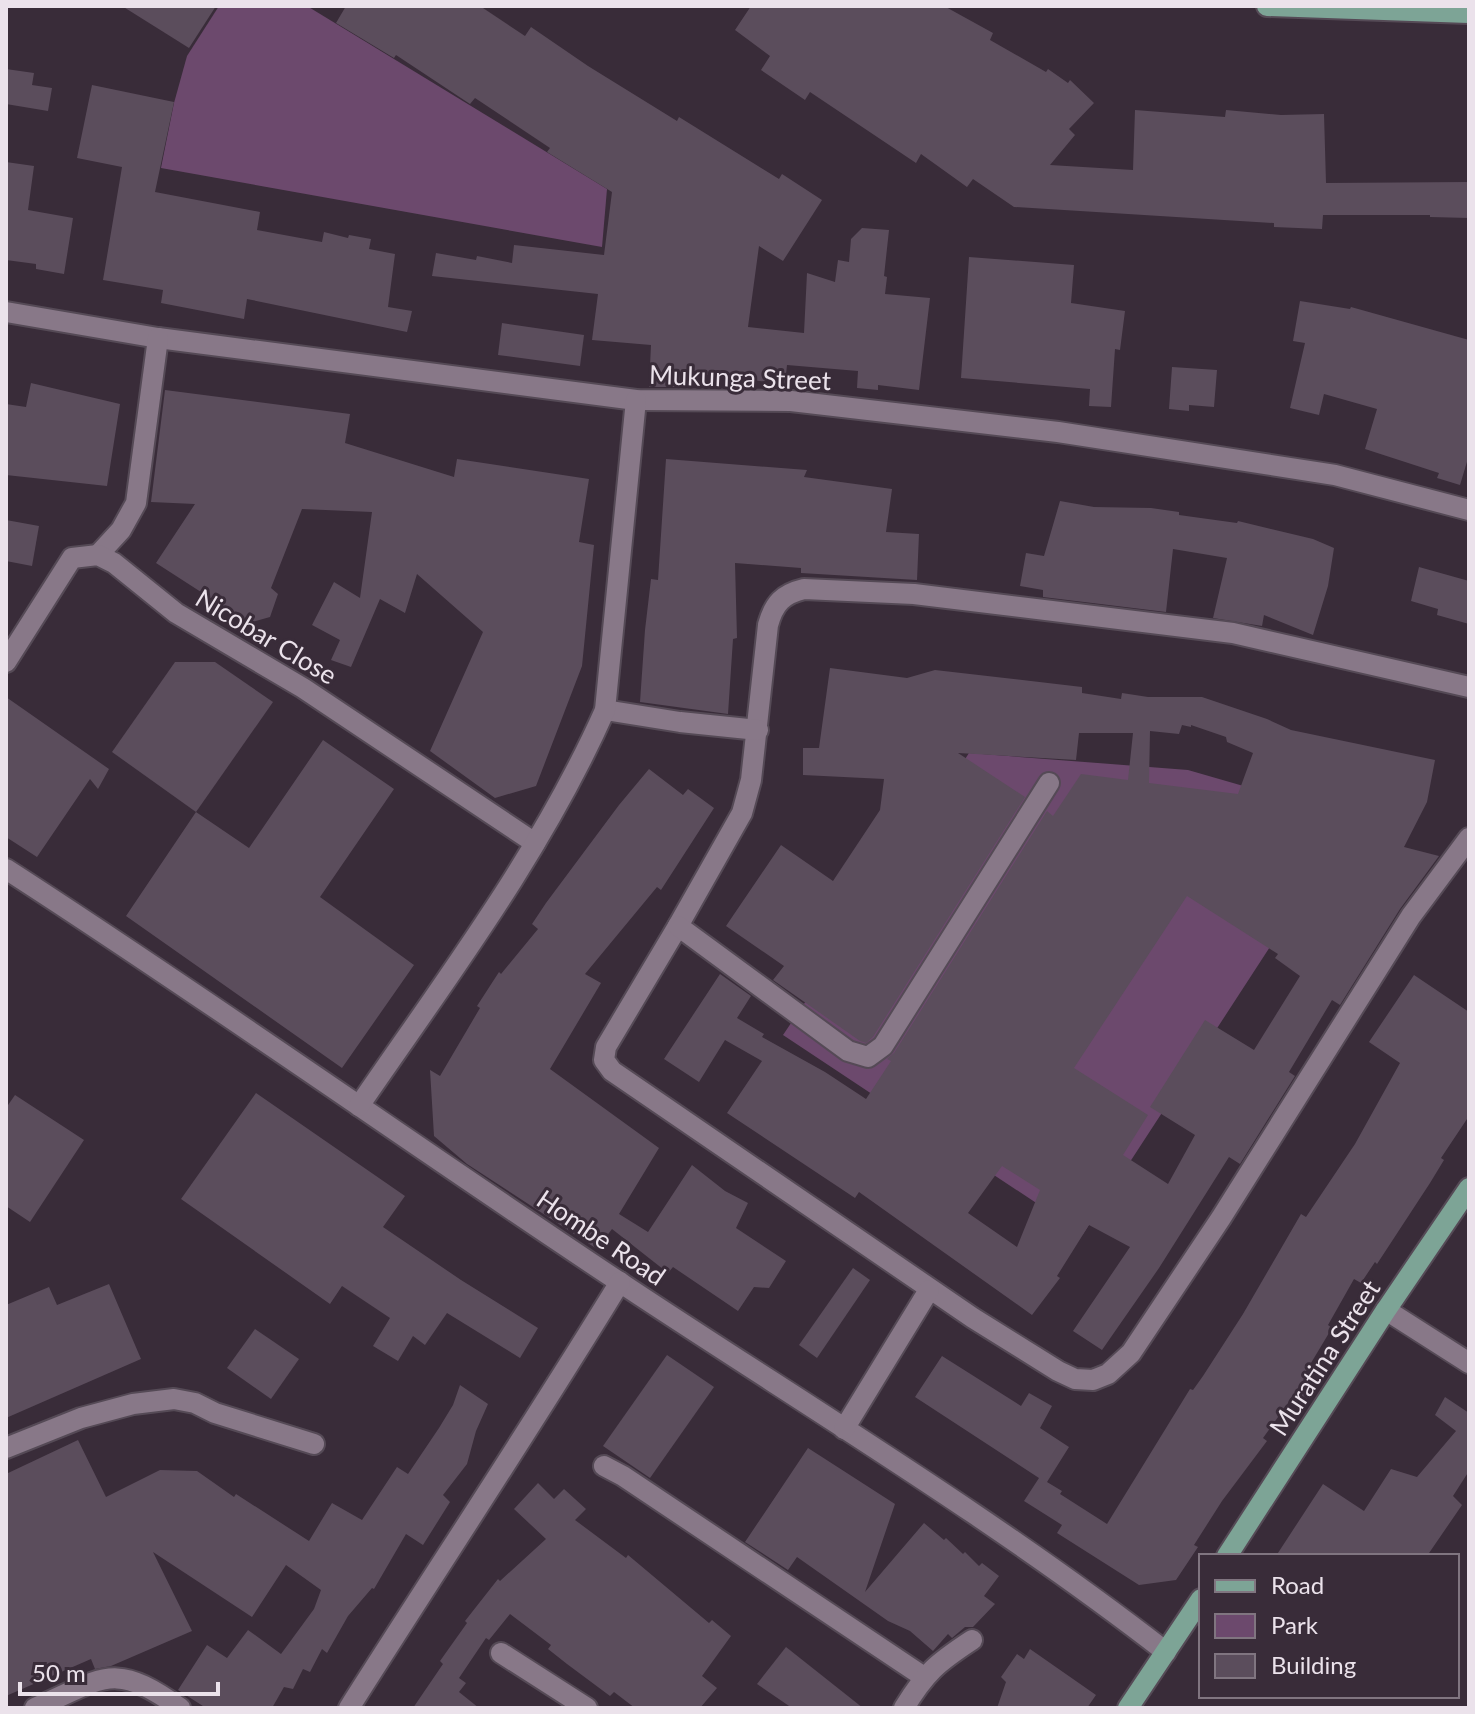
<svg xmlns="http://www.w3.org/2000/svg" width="1475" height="1714" font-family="Lato,sans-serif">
<rect width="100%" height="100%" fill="#392c39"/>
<g fill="#6c496d">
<path d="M219 6H307L607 189 602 247 161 168 174 103 187 56Z"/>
<path d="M969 753 1188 770 1354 818 1083 1234 783 1035 872 903Z"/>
</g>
<g fill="#5b4d5c" fill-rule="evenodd">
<path d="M122 6H216L189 48Z"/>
<path d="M346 6H480L525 36 531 27 588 66 677 121 679 117 779 179 782 174 822 200 783 261 759 246 748 327 804 333 807 273 835 282 838 260 849 262 851 239 862 228 889 230 884 276 887 277 885 294 930 298 919 390 878 385V390L857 388 858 371 787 365 785 384 680 372V387H649L651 345 592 340 598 294 432 276 436 253 476 260 477 256 512 263 514 245 604 255 612 192 547 152 550 148 475 98 470 104 396 55 394 58 336 23Z"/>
<path d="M751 6H944L993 33 990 40 1046 72 1048 69 1068 83 1070 80 1094 103 1069 129 1075 135 1050 165 1133 170 1135 110 1225 117 1226 110 1281 115 1324 114 1326 183 1469 182V218L1430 217V215H1323L1322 229 1274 227V223L1014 207 973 179 967 187 921 154 916 163 810 92 805 100 761 70 770 56 735 30Z"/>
<path d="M6 69 34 73 32 85 52 88 48 111 6 104Z"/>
<path d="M92 85 174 102 155 192 260 212 257 230 322 242 324 232 348 238 349 235 371 239 369 249 395 254 388 307 412 311 407 332 247 299 244 319 161 303 163 290 103 280 122 167 77 158Z"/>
<path d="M6 162 34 166 28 210 73 218 64 274 36 269V264L6 260Z"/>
<path d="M969 257 1074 265 1071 303 1125 311 1120 350 1115 349 1111 407 1089 406 1090 389 961 378Z"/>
<path d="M1300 301 1350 309 1351 307 1469 340V455L1460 485 1437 478 1439 473 1365 449 1377 409 1324 394 1319 415 1290 408 1305 343 1293 341Z"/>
<path d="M502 323 584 335 580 366 498 355Z"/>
<path d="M1172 367 1217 370 1214 407 1189 405V411L1169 409Z"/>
<path d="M31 383 120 404 107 486 6 475V404L26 407Z"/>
<path d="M165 390 350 414 345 443 454 477 457 459 589 479 579 542 594 545 582 666 536 786 495 798 430 751 483 632 417 574 405 613 380 599 351 667 331 660 340 640 312 625 334 582 360 598 372 512 302 509 271 588 278 594 270 617 249 623 156 563 195 504 151 502Z"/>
<path d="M666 459 807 470 804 477 892 489 886 532 919 534 917 580 801 573V568L735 563 737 638 733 639 728 714 640 702 645 630 651 579 658 580Z"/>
<path d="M1060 501 1094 507 1151 508 1179 512V515L1237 523 1238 521 1313 539 1334 548 1328 586 1313 635 1264 615 1262 626 1213 618 1227 558 1173 549 1166 612 1043 597V590L1020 586 1026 553 1044 556Z"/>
<path d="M6 520 39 526 32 566 6 561Z"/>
<path d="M1419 567 1469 581V624L1437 615 1438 609 1411 601Z"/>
<path d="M175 662H215L273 702 196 812 112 752Z"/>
<path d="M830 668 907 678 935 670 1082 687V693L1121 699 1122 693 1148 697H1202L1267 719 1291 730 1435 760 1427 802 1404 847 1439 856 1400 909 1340 1005 1332 1000 1289 1072 1295 1076 1240 1164 1229 1157 1159 1268 1102 1350 1073 1331 1130 1247 1089 1225 1057 1276 1060 1278 1032 1315 859 1192 855 1198 727 1113 762 1061 725 1040 699 1082 664 1059 720 974 751 996 737 1018 764 1034 762 1037 825 1072 866 1099 891 1061 887 1059 894 1053 1047 811 1053 816 1081 774 1128 780 1133 733H1079L1076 760 958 753 1025 797 873 1037 866 1043 860 1041 773 980 784 966 726 926 781 845 833 881 880 810 884 779 803 775V748H819ZM1182 725 1191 727V725L1226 737 1227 742 1253 753 1238 794 1149 783 1150 731 1179 734ZM1187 896 1278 954 1275 958 1300 976 1254 1050 1205 1020 1150 1107 1195 1135 1168 1184 1123 1155 1148 1115 1074 1068ZM1002 1166 1040 1190 1017 1247 968 1213Z"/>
<path d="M6 697 109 769 98 789 90 779 37 857 6 837Z"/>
<path d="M323 740 394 789 320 897 414 965 342 1068 126 916 196 812 249 848Z"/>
<path d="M649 769 683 795 688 789 714 808 661 890 657 887 585 974 601 983 550 1069 659 1148 619 1214 648 1232 692 1165 725 1191 748 1203 736 1228 786 1261 769 1288 754 1287 738 1311 673 1267 668 1273 612 1229 597 1249 467 1164 434 1136 430 1070 440 1076 480 1008 477 1006 499 972 501 974 538 929 532 924 546 903 619 805Z"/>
<path d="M1414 975 1469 1012V1116L1441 1158 1444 1160 1430 1183 1377 1264 1375 1262 1361 1283 1354 1279 1328 1325 1332 1328 1305 1373 1318 1382 1304 1403 1293 1396 1263 1438 1267 1441 1222 1501 1194 1545 1198 1547 1176 1580 1139 1585 1057 1533 1062 1525 1024 1501 1039 1478 915 1397 942 1356 1021 1406 1029 1393 1052 1406 1040 1428 1069 1447 1047 1482 1062 1491 1060 1494 1107 1524 1190 1389 1193 1390 1203 1376 1243 1314 1301 1214 1306 1217 1355 1144 1400 1063 1369 1042Z"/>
<path d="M256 1093 405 1196 383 1227 461 1280 538 1328 520 1358 447 1313 425 1345 413 1336 398 1361 373 1346 390 1318 342 1286 330 1304 181 1199Z"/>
<path d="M15 1095 84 1140 30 1222 6 1206V1108Z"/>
<path d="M853 1268 870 1280 817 1358 799 1345Z"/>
<path d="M109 1284 141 1359 6 1418V1305L49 1287 57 1305Z"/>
<path d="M255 1329 299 1359 271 1399 227 1368Z"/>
<path d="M667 1355 714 1387 650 1478 603 1446Z"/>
<path d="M460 1385 488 1404 476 1431 467 1464 443 1495 450 1502 423 1545 406 1534 374 1589 372 1588 348 1616 327 1653 322 1649 310 1672 303 1669 293 1689 284 1687 272 1708H206L178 1690 207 1645 227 1658 248 1630 281 1654 314 1609 321 1590 286 1565 252 1617 153 1552 192 1631 111 1666 95 1669 91 1659 6 1696V1474L78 1440 106 1497 160 1470 197 1471 234 1497 236 1494 309 1541 332 1503 362 1520 397 1467 408 1474 439 1428 453 1405Z"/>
<path d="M1445 1397 1469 1413V1471L1453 1496 1462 1505 1427 1556H1276L1323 1484 1364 1511 1391 1469 1417 1477 1456 1431 1435 1415Z"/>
<path d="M808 1448 895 1504 865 1592 924 1523 944 1540 946 1538 963 1554 965 1552 979 1566 982 1563 999 1576 984 1596 995 1604 973 1627H965L952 1638 948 1634 933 1651 910 1631 888 1621 797 1557 788 1570 745 1542Z"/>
<path d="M538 1483 554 1499 564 1489 586 1509 575 1520 626 1558 628 1555 709 1623 712 1620 731 1636 702 1676 717 1688 700 1708H635L614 1692 610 1696 567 1664 548 1649 551 1645 510 1614 489 1640 486 1638 459 1678 466 1683 459 1692 479 1708H413L443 1664 440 1661 467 1623 465 1621 498 1579 500 1581 546 1539 514 1509Z"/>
<path d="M786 1647 863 1708H792L757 1684Z"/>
<path d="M1030 1649 1096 1695 1087 1708H997L1006 1682 1001 1677 1017 1654 1024 1659Z"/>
</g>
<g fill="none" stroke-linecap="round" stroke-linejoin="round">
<g stroke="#554a56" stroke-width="24">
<g id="minor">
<path d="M6 312 158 338 636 400 791 401 1058 432 1335 475 1469 510"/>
<path d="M98 555 121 530 136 503 158 338"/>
<path d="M6 662 72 558 98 555 114 563 176 613 303 688 535 843"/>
<path d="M1469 687 1233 633 914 594 804 589C783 594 774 603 768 625L751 780 742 813 678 926 606 1047 604 1060 612 1071 973 1318 1058 1371 1075 1379 1093 1380 1108 1374 1131 1353 1221 1218 1411 916 1469 838"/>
<path d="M605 710 680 722 758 730"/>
<path d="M6 869C217 1005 421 1151 630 1289 810 1408 996 1520 1166 1652"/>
<path d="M678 926 848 1051 868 1057 883 1046 1049 783"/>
<path d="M359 1106C446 979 542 852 605 710L636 400"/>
<path d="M1386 1310 1469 1363"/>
<path d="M844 1429 929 1290"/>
<path d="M6 1448 81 1418 133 1404 174 1399 195 1403 215 1413 314 1444"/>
<path d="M604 1466 623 1476 924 1677"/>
<path d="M501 1653 587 1708"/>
<path d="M35 1708C104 1678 113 1660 180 1708"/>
<path d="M349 1708C439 1566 532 1426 620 1282"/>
<path d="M904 1708C926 1672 937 1663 972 1640"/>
</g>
</g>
<g stroke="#554a56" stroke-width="24">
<g id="major">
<path d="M1267 6 1469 13"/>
<path d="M1227 1556 1386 1310 1469 1188"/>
<path d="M1128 1708 1201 1599"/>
</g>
</g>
<use href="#minor" stroke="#887888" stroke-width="20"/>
<use href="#major" stroke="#7da496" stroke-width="20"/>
</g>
<g text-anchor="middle" stroke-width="6" stroke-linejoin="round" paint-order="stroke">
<g font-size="26" fill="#ebe2eb" stroke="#392c39">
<text transform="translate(740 378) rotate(2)" y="9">Mukunga Street</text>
<text transform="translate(266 637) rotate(31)" y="9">Nicobar Close</text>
<text transform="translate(601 1238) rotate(34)" y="9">Hombe Road</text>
<text transform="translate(1325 1358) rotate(-57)" y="9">Muratina Street</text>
</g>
</g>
<rect width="1475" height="1714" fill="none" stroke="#ebe2eb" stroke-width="16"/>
<rect x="1199" y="1554" width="260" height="144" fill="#392c39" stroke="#807580" stroke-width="2"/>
<rect x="1215" y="1580" width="40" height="12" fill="#7da496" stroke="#807580" stroke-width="2"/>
<text x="1271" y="1594" font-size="24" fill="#ebe2eb">Road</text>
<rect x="1215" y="1614" width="40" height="24" fill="#6c496d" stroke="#807580" stroke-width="2"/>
<text x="1271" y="1634" font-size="24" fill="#ebe2eb">Park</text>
<rect x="1215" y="1654" width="40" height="24" fill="#5b4d5c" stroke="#807580" stroke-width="2"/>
<text x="1271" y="1674" font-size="24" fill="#ebe2eb">Building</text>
<path d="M20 1682v12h198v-12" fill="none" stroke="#ebe2eb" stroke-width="4"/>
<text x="32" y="1682" font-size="24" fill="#ebe2eb" stroke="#392c39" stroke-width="6" paint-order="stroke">50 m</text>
</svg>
